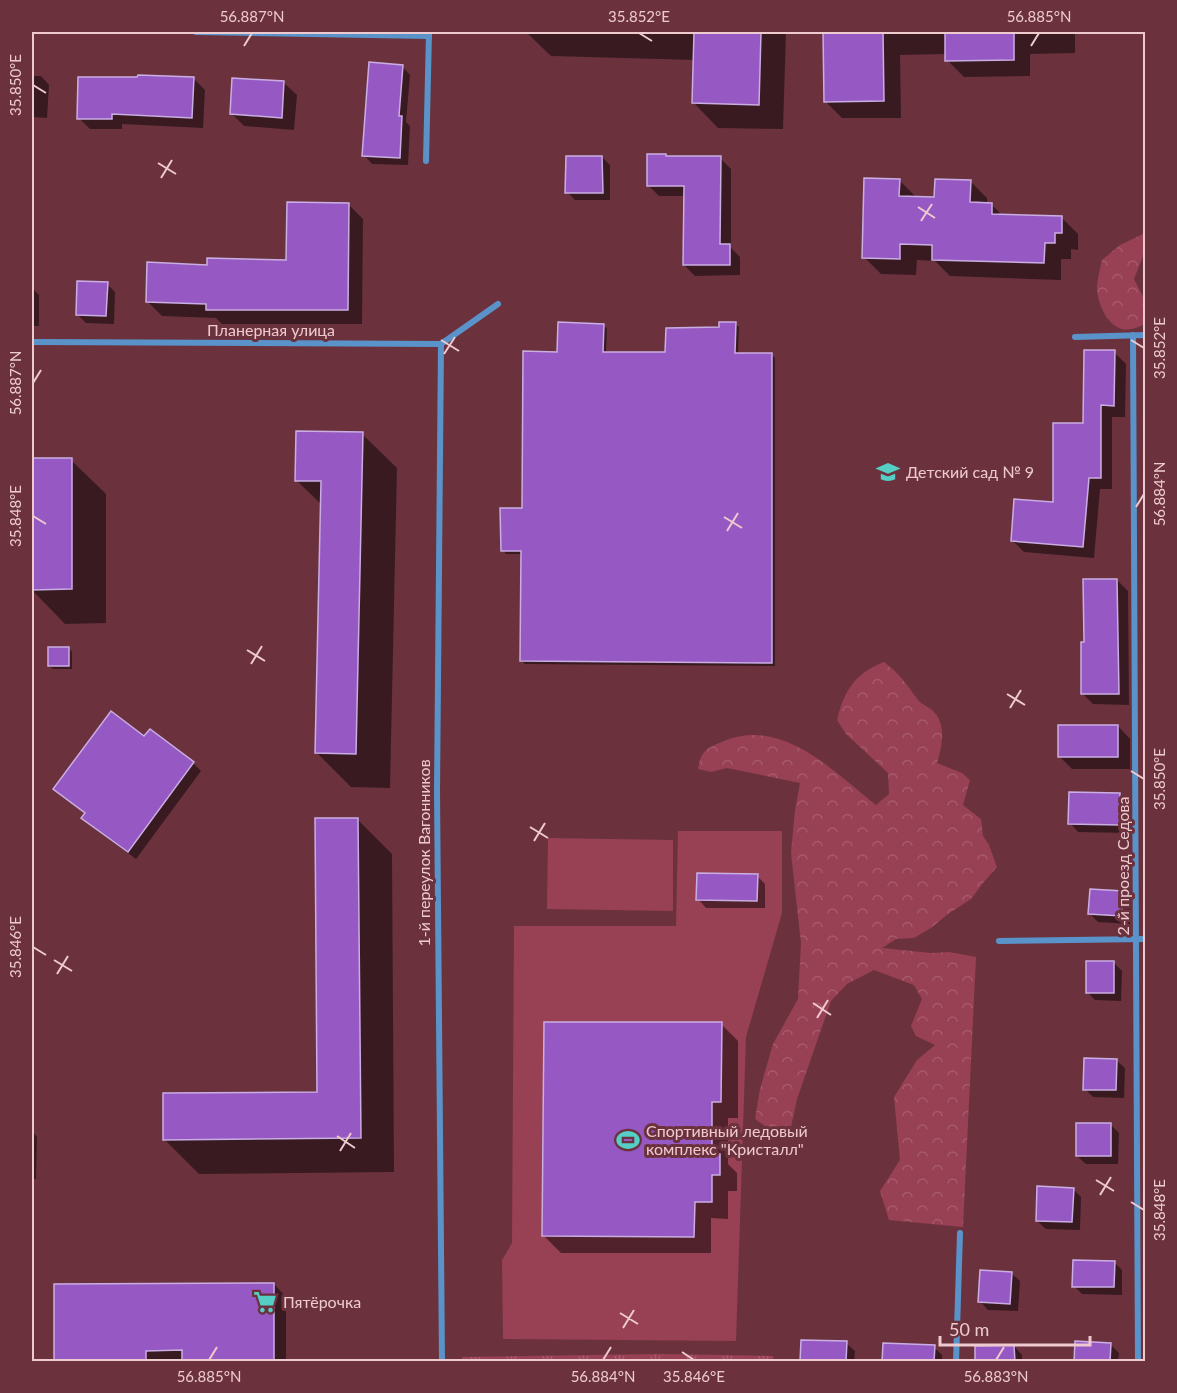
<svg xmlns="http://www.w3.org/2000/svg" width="1177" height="1393" font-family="Lato,sans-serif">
<defs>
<pattern id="grass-tufts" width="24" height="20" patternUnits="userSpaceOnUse" patternTransform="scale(1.5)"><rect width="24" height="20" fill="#984054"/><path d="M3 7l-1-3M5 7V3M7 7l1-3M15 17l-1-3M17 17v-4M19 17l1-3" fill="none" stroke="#a75a6c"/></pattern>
<pattern id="forest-crowns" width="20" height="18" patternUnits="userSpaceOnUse" patternTransform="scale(1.5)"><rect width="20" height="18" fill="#984054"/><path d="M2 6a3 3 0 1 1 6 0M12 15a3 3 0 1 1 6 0" fill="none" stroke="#a75a6c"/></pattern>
</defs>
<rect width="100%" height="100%" fill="#6b323e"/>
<path fill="url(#grass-tufts)" d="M663 1354 773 1356 774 1361H462V1357Z"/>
<g fill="url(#forest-crowns)">
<path d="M1145 233V251L1134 279 1145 301V324C1138 327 1130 331 1122 329 1107 325 1098 304 1097 289 1097 280 1100 269 1102 260L1120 245Z"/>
<path d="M884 662C900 674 906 684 918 700 922 705 928 706 933 711 947 724 942 747 937 763L962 773 970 780 963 805 981 819 983 836 989 845 997 867 983 883 971 899 948 914 931 928 914 938 896 939 882 948 931 953 949 952 976 957 963 1227 889 1220 880 1191 900 1160 894 1097 917 1060 935 1045 916 1036 911 1026 922 999 914 985 874 970 847 984 831 1001 797 1099 791 1127 772 1131 755 1119 760 1089 773 1044 798 999 801 943 791 853 795 810 800 783 727 768 711 772 698 769C701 750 707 748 724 741 783 717 834 772 876 805L889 794 888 773 846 734 837 720C844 691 855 673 884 662Z"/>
</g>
<g fill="#984054">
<path d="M678 831H782V913L746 1037 736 1341 503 1339 502 1260 512 1243 514 926H676Z"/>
<path d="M548 838 673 840V911L547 909Z"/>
</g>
<g fill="#0007">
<path d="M526 32H786L783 129 718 128 694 103 695 60 551 56Z"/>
<path d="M825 32H1075V53L1030 54V76L964 77 947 60 946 54 900 55 901 118H842L825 101Z"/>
<path d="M402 66 410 75 406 122 410 126 408 165 372 164 364 155Z"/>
<path d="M32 76H41L49 85 47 118 32 117Z"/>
<path d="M194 79 205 90 203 128 122 124V129H90L79 118Z"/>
<path d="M284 83 297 95 294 130 244 126 232 114Z"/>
<path d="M602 157 610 165V200H575L567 192Z"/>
<path d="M667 158H720L731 169V248L740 257V275L695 276 684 265 685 196H659L648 185Z"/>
<path d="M899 180 917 198H935L970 181 987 198V204H991L1003 216 1061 217 1078 234V250L1071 249V259H1061V280L950 276 935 261 917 260 916 275 881 274 864 257Z"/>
<path d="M348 204 363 219 362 324H222L216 318 162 316 147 301 208 266 288 262Z"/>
<path d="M107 284 115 292 114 324 86 323 77 314Z"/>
<path d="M32 288 39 295V326H32Z"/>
<path d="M735 324 739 327 738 354H771L775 358V666L525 664 521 660 523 554H506L503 550 523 510 558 353 603 325 607 329 606 353 667 354 721 328Z"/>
<path d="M1114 352 1126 364 1125 417H1112V489H1100L1094 558 1024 552 1012 540 1054 504Z"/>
<path d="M362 434 397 468 390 788 351 787 316 752 322 505 296 480Z"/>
<path d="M32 459 71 460 106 494V623L65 624 32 590Z"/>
<path d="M1117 580 1128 591 1129 705 1093 704 1082 693Z"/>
<path d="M69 648 72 652V669H53L49 666Z"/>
<path d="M1118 726 1130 739V769H1072L1059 756Z"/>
<path d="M145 738 193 763 201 771 136 859 91 826 83 817 86 814 55 789Z"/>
<path d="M1120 795 1128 803 1127 833 1078 832 1070 823Z"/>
<path d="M358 820 392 854 394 1172 199 1174 165 1140 319 1094Z"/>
<path d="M757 876 765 884V908H706L698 899Z"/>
<path d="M1123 892 1131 901 1130 924 1098 922 1090 914Z"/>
<path d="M1113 962 1122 971 1121 1001 1095 1000 1087 992Z"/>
<path d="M721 1024 738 1041V1118H728V1164L737 1173V1191H728V1219L711 1218V1253H561L544 1236Z"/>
<path d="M1116 1060 1125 1068 1124 1098 1093 1097 1085 1089Z"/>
<path d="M1110 1124 1119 1133 1118 1164H1086L1077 1156Z"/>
<path d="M32 1131 37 1137 36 1179H32Z"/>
<path d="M1073 1189 1081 1197 1080 1230 1046 1229 1037 1221Z"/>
<path d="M1114 1262 1122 1270V1295L1082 1294 1074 1286Z"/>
<path d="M1011 1273 1020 1281 1018 1311 988 1310 980 1301Z"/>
<path d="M274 1284 286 1297V1362H56Z"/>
<path d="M846 1343 855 1351 854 1362H801Z"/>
<path d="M1110 1344 1119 1353 1118 1362H1075Z"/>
<path d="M1014 1346 1022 1355V1362H977Z"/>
<path d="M934 1347 942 1355V1362H884Z"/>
</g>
<g fill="#9659c3" stroke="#caade3" stroke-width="1.5">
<path d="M694 32H761L759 105 692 103Z"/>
<path d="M823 32H883L884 101 824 102Z"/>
<path d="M945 32H1014V60L945 61Z"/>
<path d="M369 62 403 65 399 116H402L400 158 362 156Z"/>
<path d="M138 75 194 77 192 118 112 114V119H77L78 77H137Z"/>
<path d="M232 78 284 81 282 118 230 114Z"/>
<path d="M647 154H666V156H721L720 244H730V265H683L684 186H647Z"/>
<path d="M566 156H602L603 193H565Z"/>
<path d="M864 178 900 179 899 196 934 197 935 179 971 180 970 202 992 203V214L1062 216V233H1055V243H1045L1044 263 932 260V245L900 244V259L862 258Z"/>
<path d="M287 202 349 203 348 310H206V304L146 302 147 262 207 265V258L286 260Z"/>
<path d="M77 281 108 282 106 316 76 315Z"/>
<path d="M558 322 604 324 603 352H665L666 328 719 327V322H736L735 353H772V663L520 661 521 551H501L500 508H522L523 351 557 352Z"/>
<path d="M1084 350H1115L1114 406 1101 405V478H1089L1083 547 1011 541 1014 499 1053 502V423H1083Z"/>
<path d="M296 431 363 432 356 754 315 753 321 481H295Z"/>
<path d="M32 458H72V589L32 590Z"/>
<path d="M1083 579H1117L1119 694H1081V642H1084Z"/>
<rect x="48" y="647" width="21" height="19"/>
<path d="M111 711 144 736 150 729 194 762 128 852 81 818 85 813 53 789Z"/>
<rect x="1058" y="725" width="60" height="32"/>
<path d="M1069 792 1120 793V825L1068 824Z"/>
<path d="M315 818H358L361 1138 163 1140V1093L317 1092Z"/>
<path d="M697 873 758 874 757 901 696 900Z"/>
<path d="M1090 889 1123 891 1122 916 1088 914Z"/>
<rect x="1086" y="961" width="28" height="32"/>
<path d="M544 1022H722L721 1102H712V1154H720V1175H712V1202H695L694 1237 542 1236Z"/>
<path d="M1084 1058 1117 1059 1116 1090H1083Z"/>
<rect x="1076" y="1123" width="35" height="33"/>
<path d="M1037 1186 1074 1188 1072 1222 1036 1221Z"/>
<path d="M1073 1260 1115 1261 1114 1287H1072Z"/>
<path d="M980 1270 1012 1272 1010 1304 978 1302Z"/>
<path d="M274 1283V1362H182V1350L146 1351V1362H54V1284Z"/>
<path d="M801 1340 847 1341 846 1362H800Z"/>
<path d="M1075 1341 1111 1343 1110 1362H1074Z"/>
<path d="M883 1343 935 1345 934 1362H882Z"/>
<path d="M1014 1345 1015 1362H975V1346Z"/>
</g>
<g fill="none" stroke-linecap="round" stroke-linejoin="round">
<g stroke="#5a93c9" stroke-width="6">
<path d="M196 32 429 36"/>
<path d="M426 161 429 32"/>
<path d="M1133 335 1138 1362"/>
<path d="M1075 337 1146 335"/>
<path d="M32 342 441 344 498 304"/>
<path d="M441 344 437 791 442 1362"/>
<path d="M999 941 1146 939"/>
<path d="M956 1362 960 1233"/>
</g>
</g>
<path fill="none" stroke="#eecacf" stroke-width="2" d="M639 33 652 41M244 46 252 33M1031 46 1039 33M33 85 46 93M158 163 176 174M161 178 172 160M918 207 935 218M921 221 932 204M441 340 459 351M1131 340 1144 348M444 354 455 337M33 383 41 370M1136 507 1144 494M33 516 46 524M724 517 742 528M727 531 738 513M247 650 265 661M251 664 262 646M1007 694 1025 705M1010 708 1021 690M1131 771 1144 779M530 827 548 838M534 841 545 823M33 947 46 955M54 960 72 971M57 974 68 956M813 1003 831 1015M817 1018 828 1000M337 1136 355 1148M340 1151 351 1133M1096 1180 1114 1191M1100 1195 1111 1177M1131 1202 1144 1210M620 1313 638 1324M623 1328 634 1310M682 1352 694 1360M209 1360 217 1347M603 1360 611 1347M996 1360 1004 1347"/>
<defs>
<g id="school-bare" transform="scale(1.8)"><path d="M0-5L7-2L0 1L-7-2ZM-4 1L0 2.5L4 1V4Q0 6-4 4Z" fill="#55cec5" stroke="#6b323e" stroke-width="2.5" paint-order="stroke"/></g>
<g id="stadium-bare" transform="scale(1.8)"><path d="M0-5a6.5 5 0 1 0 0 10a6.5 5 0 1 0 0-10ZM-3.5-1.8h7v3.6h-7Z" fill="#55cec5" stroke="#6b323e" stroke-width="2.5" paint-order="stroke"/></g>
<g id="supermarket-bare" transform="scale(1.8)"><path d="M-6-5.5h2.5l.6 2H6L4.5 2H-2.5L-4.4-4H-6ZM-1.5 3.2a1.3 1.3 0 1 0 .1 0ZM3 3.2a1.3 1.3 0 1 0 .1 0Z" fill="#55cec5" stroke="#6b323e" stroke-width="2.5" paint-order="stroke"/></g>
</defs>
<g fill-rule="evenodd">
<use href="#school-bare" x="888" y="472"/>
<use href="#stadium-bare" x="628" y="1140"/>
<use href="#supermarket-bare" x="265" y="1302"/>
</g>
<g text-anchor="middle" stroke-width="6" stroke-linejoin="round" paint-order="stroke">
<g font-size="16" fill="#eecacf" stroke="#6b323e">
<text x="271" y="336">Планерная улица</text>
<text transform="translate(424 853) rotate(-90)" y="6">1-й переулок Вагонников</text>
<text transform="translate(1123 866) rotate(-90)" y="6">2-й проезд Седова</text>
</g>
<g font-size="16" fill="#eecacf" stroke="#6b323e" text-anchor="start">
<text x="906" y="478">Детский сад № 9</text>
<text x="646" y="1137">Спортивный ледовый<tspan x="646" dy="18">комплекс "Кристалл"</tspan></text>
<text x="283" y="1308">Пятёрочка</text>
</g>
</g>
<rect width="1177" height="1393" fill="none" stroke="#6b323e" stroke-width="66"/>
<path d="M940 1336v9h150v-9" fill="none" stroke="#eecacf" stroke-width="3"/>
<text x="949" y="1336" font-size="18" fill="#eecacf" stroke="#6b323e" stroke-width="4.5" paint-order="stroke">50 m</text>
<rect x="33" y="33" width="1111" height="1327" fill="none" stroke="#eecacf" stroke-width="2"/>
<g font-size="15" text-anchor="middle" fill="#eecacf">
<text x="252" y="22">56.887°N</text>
<text x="639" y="22">35.852°E</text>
<text x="1039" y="22">56.885°N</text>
<text transform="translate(16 85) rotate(-90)" y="5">35.850°E</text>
<text transform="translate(1160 348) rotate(-90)" y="5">35.852°E</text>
<text transform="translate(16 383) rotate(-90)" y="5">56.887°N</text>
<text transform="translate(1160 494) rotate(-90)" y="5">56.884°N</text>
<text transform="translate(16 516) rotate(-90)" y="5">35.848°E</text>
<text transform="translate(1160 779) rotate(-90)" y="5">35.850°E</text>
<text transform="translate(16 947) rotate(-90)" y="5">35.846°E</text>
<text transform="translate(1160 1210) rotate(-90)" y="5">35.848°E</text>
<text x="209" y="1382">56.885°N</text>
<text x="603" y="1382">56.884°N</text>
<text x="694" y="1382">35.846°E</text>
<text x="996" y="1382">56.883°N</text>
</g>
</svg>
